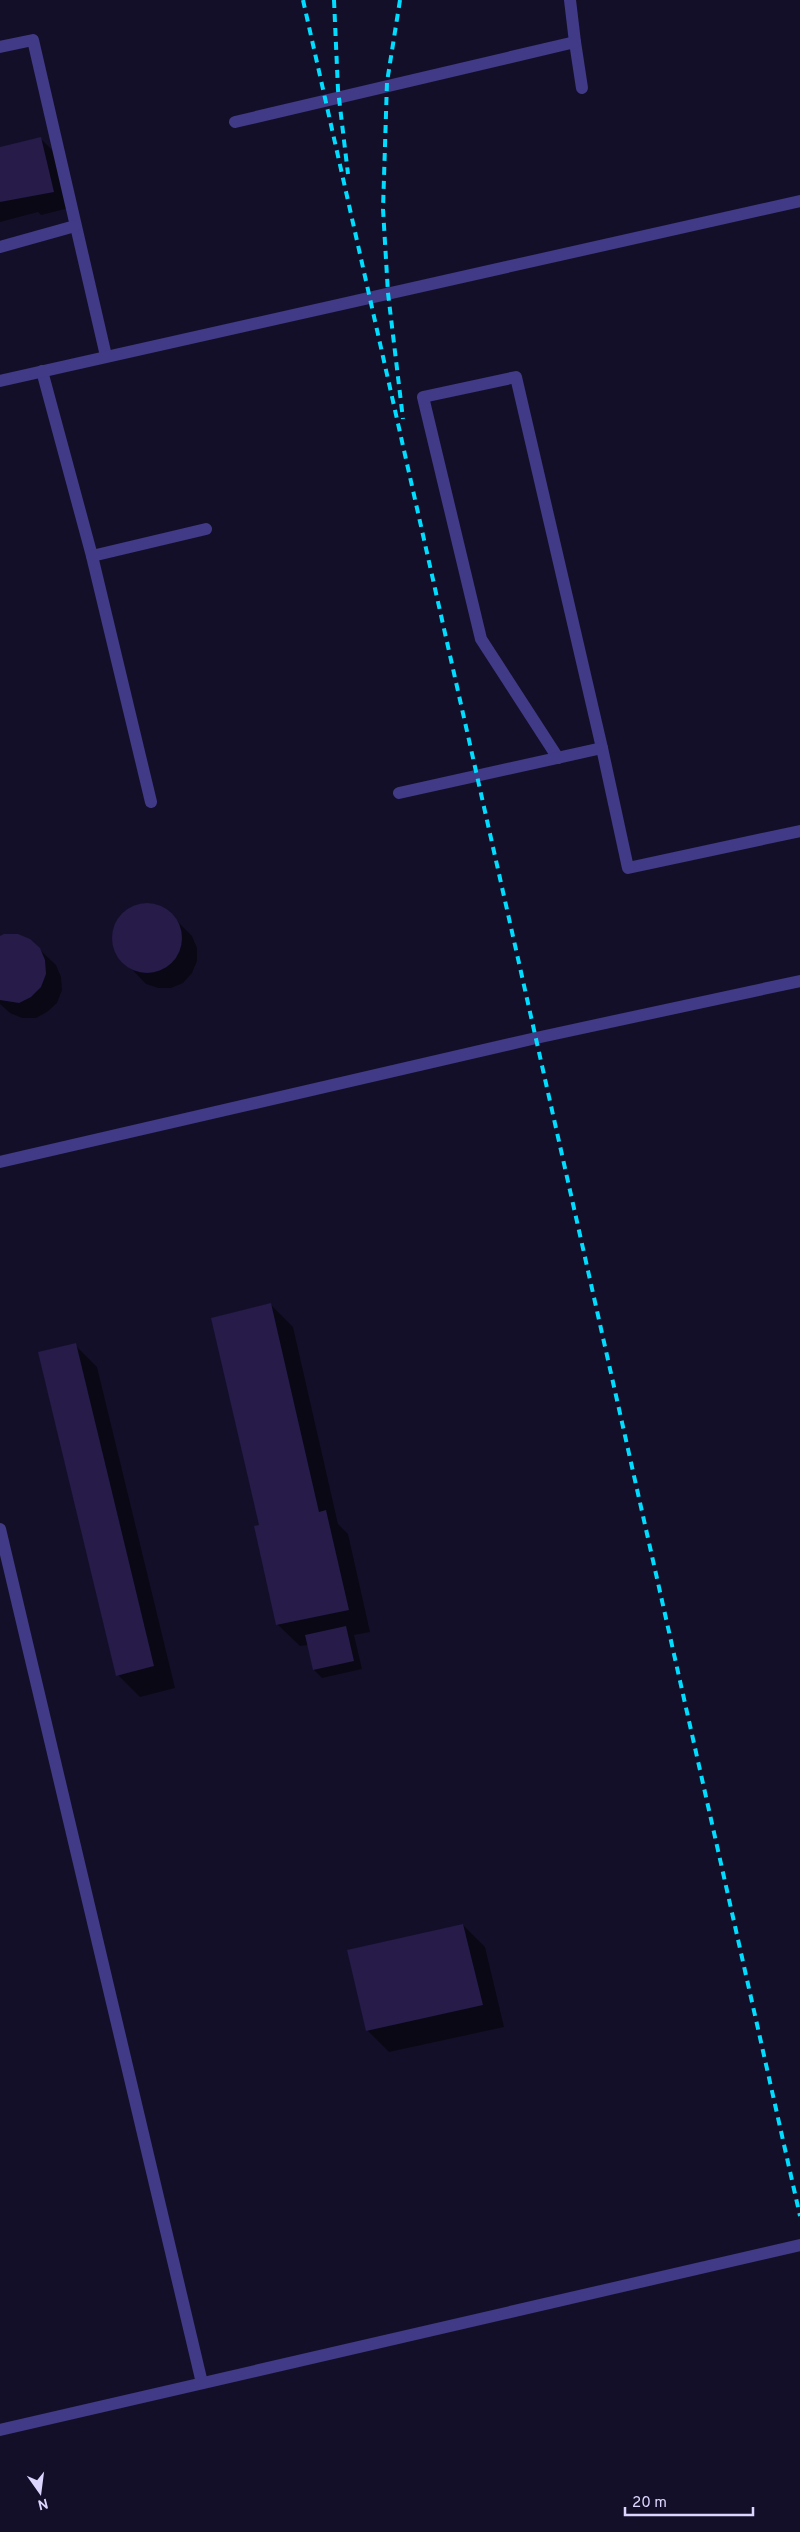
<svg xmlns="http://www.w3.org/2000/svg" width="800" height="2532" font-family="Overpass,sans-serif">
<rect width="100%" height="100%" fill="#140f28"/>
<g fill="#0007">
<path d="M41 139 57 155 69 208 41 215 38 212 0 222V149Z"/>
<path d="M140 905H153L165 909 192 936 197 948V961L192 973 183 983 171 988H158L146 984 120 957 114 945V932L119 920 128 910Z"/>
<path d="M0 937 39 949 56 965 61 977 62 990 57 1003 47 1012 36 1018H22L10 1013 0 1004Z"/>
<path d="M271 1305 293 1327 338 1524 348 1534 370 1632 354 1635 362 1669 322 1678 314 1670 308 1645 300 1646 277 1624 260 1526Z"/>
<path d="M75 1345 97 1367 175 1688 140 1697 118 1675Z"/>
<path d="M463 1925 485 1947 504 2027 389 2052 367 2030Z"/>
</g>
<g fill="#261b49">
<path d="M41 137 54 192 0 202V147Z"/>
<circle cx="147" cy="938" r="35"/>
<path d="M4 934H18L30 939 40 948 45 960 46 974 41 987 31 997 19 1003 0 1000V936Z"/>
<path d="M271 1303 319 1512 326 1510 349 1610 276 1625 254 1526 259 1525 211 1318Z"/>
<path d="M76 1343 154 1666 116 1676 38 1352Z"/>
<path d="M346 1626 354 1661 313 1670 305 1635Z"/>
<path d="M463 1924 483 2005 366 2031 347 1950Z"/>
</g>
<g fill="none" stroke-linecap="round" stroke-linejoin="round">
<g stroke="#403a87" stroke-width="12">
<path d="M575 42 582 88"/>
<path d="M0 47 33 40 106 356"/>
<path d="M235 122 575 42 570 0"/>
<path d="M0 247 75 226"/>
<path d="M42 371 92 556"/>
<path d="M0 381 800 201"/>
<path d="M558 758 481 639 423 397 516 377 602 748"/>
<path d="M399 793 602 748 628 868 800 831"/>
<path d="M151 802 92 556 206 529"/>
<path d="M0 1162 536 1038 800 981"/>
<path d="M0 1529 202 2383"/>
<path d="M0 2430 800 2245"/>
</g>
<g stroke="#02ddff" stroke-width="4" stroke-dasharray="8 6" stroke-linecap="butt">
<path d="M303 0 800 2216"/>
<path d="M334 0 338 90 348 174"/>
<path d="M400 0 387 82 383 209 388 293 403 419"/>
</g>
</g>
<g transform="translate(40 2492) rotate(166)" stroke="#140f28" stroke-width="4" paint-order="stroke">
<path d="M0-4L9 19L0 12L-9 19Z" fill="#dcd6ff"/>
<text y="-8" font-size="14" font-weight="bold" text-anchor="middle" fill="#dcd6ff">N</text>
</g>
<path d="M625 2507v8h128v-8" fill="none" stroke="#dcd6ff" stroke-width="2.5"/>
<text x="632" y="2507" font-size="15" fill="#dcd6ff" stroke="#140f28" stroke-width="4" paint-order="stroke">20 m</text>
</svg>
